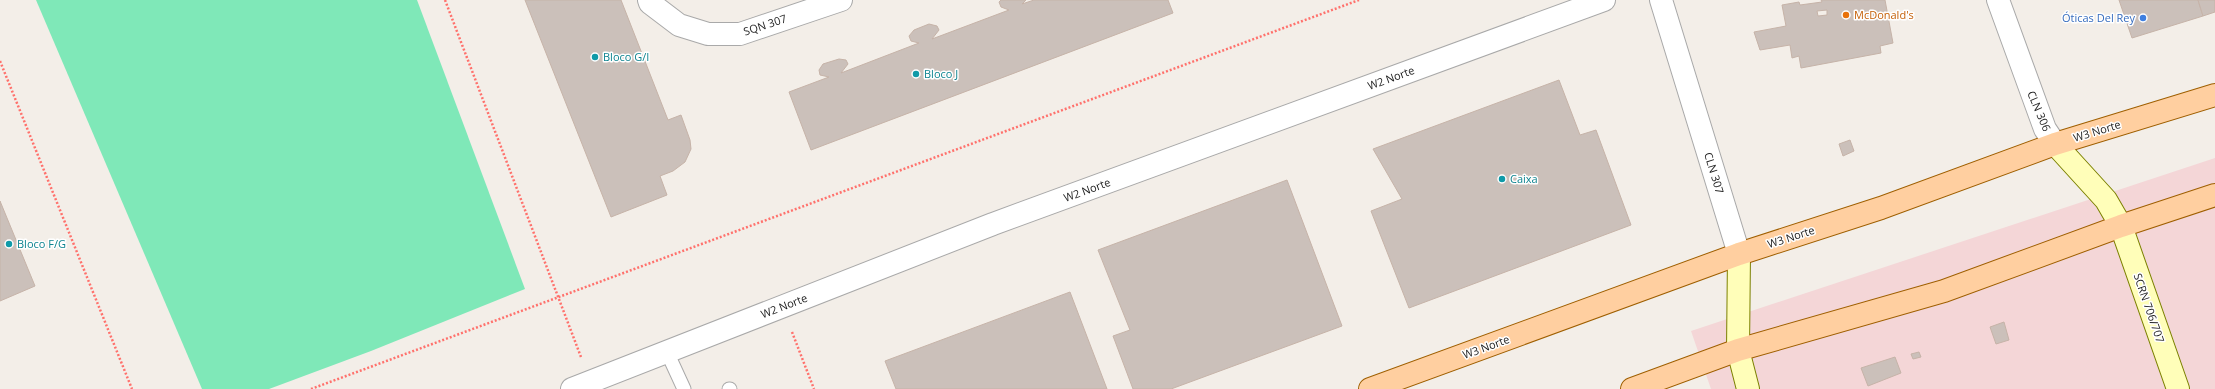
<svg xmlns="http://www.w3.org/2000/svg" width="2215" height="389" font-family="'Open Sans',sans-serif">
<rect width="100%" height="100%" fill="#f3eee8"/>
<path fill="#f4d6d7" d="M2215 158V389H1711L1691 331Z"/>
<path fill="#7fe8b8" d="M36 0H417L525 289 371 351 269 389H202Z"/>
<g fill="#cbc0ba" stroke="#c6b3a8" fill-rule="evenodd">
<path d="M525 0H621L668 120 681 115 690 140 691 149 685 162 673 171 660 176 667 195 611 217Z"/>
<path d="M1001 0H1026L1022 4 1034 0H1168L1173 13 811 150 789 92 829 77 820 75 819 70 823 64 839 59 846 60 848 64 841 73 919 43 911 41 909 36 914 30 929 24 937 26 939 30 932 39 1009 10 1001 7 999 2Z"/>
<path d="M1821 0H1885L1893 43 1880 46 1881 53 1801 68 1799 56 1792 58 1790 45 1760 50 1754 32 1786 26 1782 5 1799 2 1800 5 1822 2ZM1827 10V15L1818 16 1817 11Z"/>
<path d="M2119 0H2198L2203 16 2132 38Z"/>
<path d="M2198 0H2215V12L2203 16Z"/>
<path d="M1559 80 1580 135 1596 130 1631 225 1409 308 1371 211 1402 199 1373 149Z"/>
<path d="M1850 140 1854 151 1843 156 1839 144Z"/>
<path d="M1287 180 1342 326 1171 389H1133L1113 336 1130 330 1098 250Z"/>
<path d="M0 201 35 286 0 301Z"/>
<path d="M1070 292 1107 389H896L885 361Z"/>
<path d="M2004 322 2009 340 1996 344 1990 327Z"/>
<path d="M1919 352 1921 357 1913 359 1911 354Z"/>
<path d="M1895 357 1901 373 1868 386 1861 368Z"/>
</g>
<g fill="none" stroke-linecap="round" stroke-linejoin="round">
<g stroke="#a9a9a9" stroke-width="15">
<g id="service">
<path d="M667 352 684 389"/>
<path d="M729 389H730"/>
</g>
</g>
<g stroke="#a9a9a9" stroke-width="24">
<path id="minor" d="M649 0 650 3 679 25 708 34H740L841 0"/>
</g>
<g stroke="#a9a9a9" stroke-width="24">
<g id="tertiary">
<path d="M1661 0 1739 254"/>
<path d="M1998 0 2045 129 2055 144"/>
<path d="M572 389 993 224 1604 0"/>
</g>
</g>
<g stroke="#7c8100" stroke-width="24">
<g id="secondary">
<path d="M2055 144 2106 200 2121 226 2178 389"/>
<path d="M1739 254 1738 350 1748 389"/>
</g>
</g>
<g stroke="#9f5f00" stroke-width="24">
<g id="primary">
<path d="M1370 389 1739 254 1881 208 2055 144 2215 95"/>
<path d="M1632 389 1738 350 1944 291 2121 226 2215 195"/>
</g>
</g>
<g stroke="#ff716c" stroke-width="2.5" stroke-dasharray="2 2" stroke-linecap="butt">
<path d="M445 0 581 357"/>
<path d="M0 61 132 389"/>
<path d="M792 332 814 389"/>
<path d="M311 389 1359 0"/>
</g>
<use href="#service" stroke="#fff" stroke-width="13"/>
<use href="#minor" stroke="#fff" stroke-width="22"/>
<use href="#tertiary" stroke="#fff" stroke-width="22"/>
<use href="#secondary" stroke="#fffeb9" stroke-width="22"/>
<use href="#primary" stroke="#ffcfa0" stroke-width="22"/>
</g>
<circle fill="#e8710a" stroke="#fff" stroke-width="1.5" cx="1846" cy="15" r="4"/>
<circle fill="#3f7fe0" stroke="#fff" stroke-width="1.5" cx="2143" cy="18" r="4"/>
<g fill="#0f9aa8" stroke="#fff" stroke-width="1.5">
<circle cx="595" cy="57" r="4"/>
<circle cx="916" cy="74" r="4"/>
<circle cx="1502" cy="179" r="4"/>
<circle cx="9" cy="244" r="4"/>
</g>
<g text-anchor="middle" stroke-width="3" stroke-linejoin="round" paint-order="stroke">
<g font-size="11" fill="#c56008" stroke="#fff" text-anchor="start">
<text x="1854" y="19">McDonald's</text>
</g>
<g font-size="11" fill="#366cbe" stroke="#fff" text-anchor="end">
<text x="2135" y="22">Óticas Del Rey</text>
</g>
<g font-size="11" fill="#222" stroke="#fff">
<text transform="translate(765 25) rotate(-18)" y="4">SQN 307</text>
<text transform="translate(1391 78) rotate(-20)" y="4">W2 Norte</text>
<text transform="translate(2039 111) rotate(67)" y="4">CLN 306</text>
<text transform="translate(2097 131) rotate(-17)" y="4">W3 Norte</text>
<text transform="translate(1714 173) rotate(73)" y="4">CLN 307</text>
<text transform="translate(1087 190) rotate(-20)" y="4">W2 Norte</text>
<text transform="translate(1791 237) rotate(-18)" y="4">W3 Norte</text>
<text transform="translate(784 306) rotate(-21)" y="4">W2 Norte</text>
<text transform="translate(2149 308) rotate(71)" y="4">SCRN 706/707</text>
<text transform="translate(1486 347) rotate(-20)" y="4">W3 Norte</text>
</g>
<g font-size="11" fill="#0d838f" stroke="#fff" text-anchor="start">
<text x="603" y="61">Bloco G/I</text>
<text x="924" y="78">Bloco J</text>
<text x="1510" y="183">Caixa</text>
<text x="17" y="248">Bloco F/G</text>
</g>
</g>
</svg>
